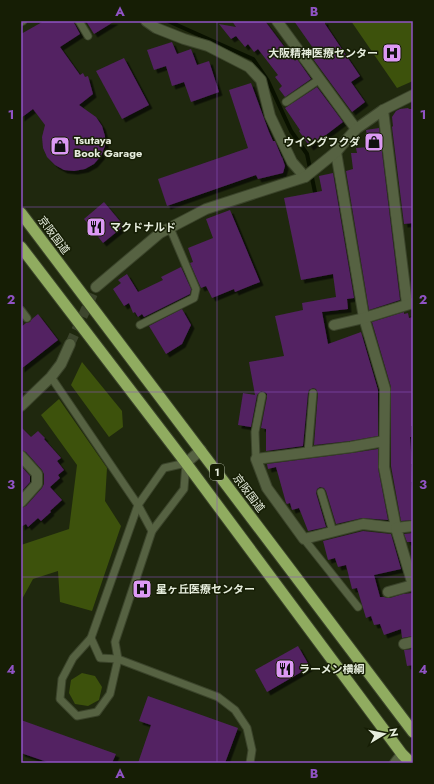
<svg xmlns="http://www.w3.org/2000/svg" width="434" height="784" font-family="Jost,'Noto Sans JP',sans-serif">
<defs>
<filter id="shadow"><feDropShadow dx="3.5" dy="3.5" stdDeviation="0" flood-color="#0009"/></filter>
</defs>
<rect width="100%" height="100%" fill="#1f280e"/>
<g fill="#3d520c">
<path d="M351 21H413V81L397 88Z"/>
<path d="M82 362 122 411 123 427 109 437 71 385Z"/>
<path d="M59 399 107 468 105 501 121 526 92 611 60 602 58 571 33 579 21 601V545L69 529 77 465 41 415Z"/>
<path d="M82 673 95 676 102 687 99 700 88 706 75 704 69 693 71 680Z"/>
</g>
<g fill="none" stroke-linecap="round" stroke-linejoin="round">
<path stroke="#091100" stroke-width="4" d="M168 21 253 59 268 81 291 131 307 154 316 197"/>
</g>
<g fill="#522262" filter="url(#shadow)">
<path d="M44 21H73L80 34 60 47 80 75 83 73 85 77 88 76 93 94 79 105 96 117 102 126 105 136V146L101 156 94 164 85 169 74 171 64 170 55 165 47 157 43 148 42 137 45 125 33 109 21 118V34Z"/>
<path d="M86 21H115L94 34Z"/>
<path d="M232 21H265L295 61 297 59 311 79 285 97 279 89 282 86 275 77 278 75 258 49 254 52 248 44 245 47 236 36 231 39 219 24 236 27Z"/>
<path d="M294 21H325V24L360 76 351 82 365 102 352 112 308 52 313 48Z"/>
<path d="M172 42 177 54 191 49 197 65 209 61 219 92 191 102 184 82 172 86 166 66 154 70 147 50Z"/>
<path d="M124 58 149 105 122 119 96 71Z"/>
<path d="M251 83 269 132 273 141H275L282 158V157L285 166 283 173 258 179 256 175 167 206 158 179 248 148 229 90Z"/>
<path d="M317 87 343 122 310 147 299 131 300 130 285 108Z"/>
<path d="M408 108 409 109H413V223L404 224 392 127 393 126 392 117 396 111 400 109Z"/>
<path d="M379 128 400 300 369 310 346 171 353 169 351 153H357L356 148 369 147 366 130Z"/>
<path d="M333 173 354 298 347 299 348 309 322 312 328 344 361 332 378 390V436L350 441 314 445 318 393 316 389 313 388 309 390 308 393 303 446 266 451V429L261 428 267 397V394L265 392 261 391 257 395 251 427 238 425 243 393 255 395 249 362 284 356 275 316 303 310 302 303 336 297 333 274 301 280 284 198 322 191 319 176Z"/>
<path d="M104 202 124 226 103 243 84 219Z"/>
<path d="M230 210 260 282 235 292 234 289 212 298 206 286 201 288 190 263 193 262 188 248 213 238 206 219Z"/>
<path d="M181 267 191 289 190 294 144 317 142 314 138 317 135 312 133 313 129 303 124 306 113 289 121 283 118 280 127 274 138 292 163 280 161 277Z"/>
<path d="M182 309 191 325 182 344 166 354 149 326Z"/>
<path d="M404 312V314L408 313 409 318 413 317V422L412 423V426H411V437H410L412 464H411L412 482H411L413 499V520L401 521 391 466V387L372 322Z"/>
<path d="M38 314 58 340 21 369V327L26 323 30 322 32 319Z"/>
<path d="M21 427 31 437 38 431 45 438 44 439 61 458 57 461 64 470 58 475 60 478 50 487 62 500 50 511 51 512 41 521 38 518 28 527 26 524 21 527V508L26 506 42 488 44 484V474L42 470 26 452 21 450Z"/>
<path d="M378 449V468L388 520 362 518 336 524 326 491 324 488 320 487 317 489 316 493 326 527 308 531 299 508 292 510 290 503 287 504 286 503 276 467 268 469 267 464 352 453Z"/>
<path d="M21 466 30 476V482L21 492Z"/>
<path d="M363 531 391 534 401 569 374 575 380 597H384L387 598H390L403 594 413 593V636L402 638 401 629 384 635 380 624 374 625 371 616 366 618 357 588 352 589 346 565 338 567 335 558 328 560 323 541Z"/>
<path d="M413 533V542H407L404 534Z"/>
<path d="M298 646 310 667 267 692 255 670Z"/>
<path d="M413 649V665L407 666 404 650Z"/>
<path d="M148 696 238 728 225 763H138L151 725 139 721Z"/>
<path d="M21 720 116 754 112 763H50L21 753Z"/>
</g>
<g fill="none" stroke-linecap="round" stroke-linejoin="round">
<path stroke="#3d462d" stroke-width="10" stroke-dasharray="10 5" stroke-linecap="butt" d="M70 344 96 287"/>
<g stroke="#3b442b" stroke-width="9">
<g id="service">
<path d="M79 21 88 36"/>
<path d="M21 22 23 21"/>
<path d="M286 102 320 79"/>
<path d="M21 310 27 318"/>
<path d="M140 325 194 298 196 289 170 228"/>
<path d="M51 377 138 505 152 531"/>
<path d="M308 452 313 393"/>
<path d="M256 459 255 432 262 396"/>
<path d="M186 463 184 489 152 531 115 642 118 659 110 694 97 712 77 716 60 699 62 679 73 658 91 638 138 505 164 468Z"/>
<path d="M321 492 333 532"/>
<path d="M304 539 358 607"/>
<path d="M91 638 100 658 118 659 218 697 235 710 247 728 252 750 250 763"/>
</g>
</g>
<g stroke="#3b442b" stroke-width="12">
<g id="minor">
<path d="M146 21 156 28 184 39 208 46 249 67 261 80 270 116 292 162 305 177"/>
<path d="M277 21 356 129"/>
<path d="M383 110 407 304"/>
<path d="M336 152 364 318 385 389 384 467 396 528 363 524 304 539 267 488 256 459 351 447 384 441"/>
<path d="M96 287 160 233 206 209 305 177 336 152 356 129 383 110 413 95"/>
<path d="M334 325 364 318 413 303"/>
<path d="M21 406 51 377 61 364 70 344"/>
<path d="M21 456 37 474V484L21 502"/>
<path d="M186 463 201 450"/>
<path d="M413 526 396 528 413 585"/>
<path d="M388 592 413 585"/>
<path d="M404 644 413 642"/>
<path d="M395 763 402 754"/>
</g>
</g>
<g stroke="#3b442b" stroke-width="13">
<g id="trunk">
<path d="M21 213 413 732"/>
<path d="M21 247 186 463 402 754 411 763"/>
</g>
</g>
<use href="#service" stroke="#566242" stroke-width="7"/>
<use href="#minor" stroke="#566242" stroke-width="10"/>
<use href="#trunk" stroke="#90ac60" stroke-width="11"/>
</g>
<path fill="none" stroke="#9053c5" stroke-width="1" stroke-opacity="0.55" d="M217 21V763M21 207H413M21 392H413M21 577H413"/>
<defs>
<g id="hospital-square" transform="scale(1)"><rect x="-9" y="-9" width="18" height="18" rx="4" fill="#dc99f4" stroke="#161e05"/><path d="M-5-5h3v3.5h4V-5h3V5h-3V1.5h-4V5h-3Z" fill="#111"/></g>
<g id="shop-square" transform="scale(1)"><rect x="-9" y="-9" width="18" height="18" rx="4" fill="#dc99f4" stroke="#161e05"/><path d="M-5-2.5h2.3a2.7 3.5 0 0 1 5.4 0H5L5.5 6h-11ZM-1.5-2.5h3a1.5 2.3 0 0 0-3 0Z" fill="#111"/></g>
<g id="restaurant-square" transform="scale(1)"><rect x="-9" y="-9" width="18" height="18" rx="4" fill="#dc99f4" stroke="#161e05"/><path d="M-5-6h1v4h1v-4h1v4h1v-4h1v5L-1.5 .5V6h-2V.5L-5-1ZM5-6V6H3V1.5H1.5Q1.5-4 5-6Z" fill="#111"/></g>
</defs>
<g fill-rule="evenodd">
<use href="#hospital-square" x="392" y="53"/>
<use href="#shop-square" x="374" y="142"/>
<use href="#shop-square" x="60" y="146"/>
<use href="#restaurant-square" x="96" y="227"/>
<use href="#hospital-square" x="142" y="589"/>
<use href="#restaurant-square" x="285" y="669"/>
</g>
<g text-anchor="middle" stroke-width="3" stroke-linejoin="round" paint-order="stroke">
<rect fill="#161e05" stroke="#a8af9c" stroke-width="1" x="210" y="464" width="14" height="16" rx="3"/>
<g font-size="10" font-weight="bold" fill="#e6eddd">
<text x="217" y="476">1</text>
</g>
<g font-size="11" font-weight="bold" fill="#e6eddd" stroke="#161e05" text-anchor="start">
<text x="378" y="57" text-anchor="end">大阪精神医療センター</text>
<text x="74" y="144">Tsutaya<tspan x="74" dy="13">Book Garage</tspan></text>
<text x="360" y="146" text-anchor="end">ウイングフクダ</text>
<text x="110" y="231">マクドナルド</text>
<text x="156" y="593">星ヶ丘医療センター</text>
<text x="299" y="673">ラーメン横綱</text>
</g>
<g font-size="11" fill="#e6eddd" stroke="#161e05">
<text transform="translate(54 235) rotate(53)" y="4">京阪国道</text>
<text transform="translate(249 493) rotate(53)" y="4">京阪国道</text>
</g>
</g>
<rect width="434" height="784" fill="none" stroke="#161e05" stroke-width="44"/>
<g transform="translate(384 734) rotate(80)" stroke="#161e05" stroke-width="3" paint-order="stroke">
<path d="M0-3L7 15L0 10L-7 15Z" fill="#e6eddd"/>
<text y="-6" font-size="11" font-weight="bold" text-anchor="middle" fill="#e6eddd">N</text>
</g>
<rect x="22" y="22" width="390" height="740" fill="none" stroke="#9053c5" stroke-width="1.5"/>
<g font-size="13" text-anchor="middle" font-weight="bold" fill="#9053c5">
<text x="120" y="16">A</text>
<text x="314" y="16">B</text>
<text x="11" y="119">1</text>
<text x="423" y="119">1</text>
<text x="11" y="304">2</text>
<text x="423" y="304">2</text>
<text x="11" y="489">3</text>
<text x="423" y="489">3</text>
<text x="11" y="674">4</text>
<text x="423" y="674">4</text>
<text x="120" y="778">A</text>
<text x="314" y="778">B</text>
</g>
</svg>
